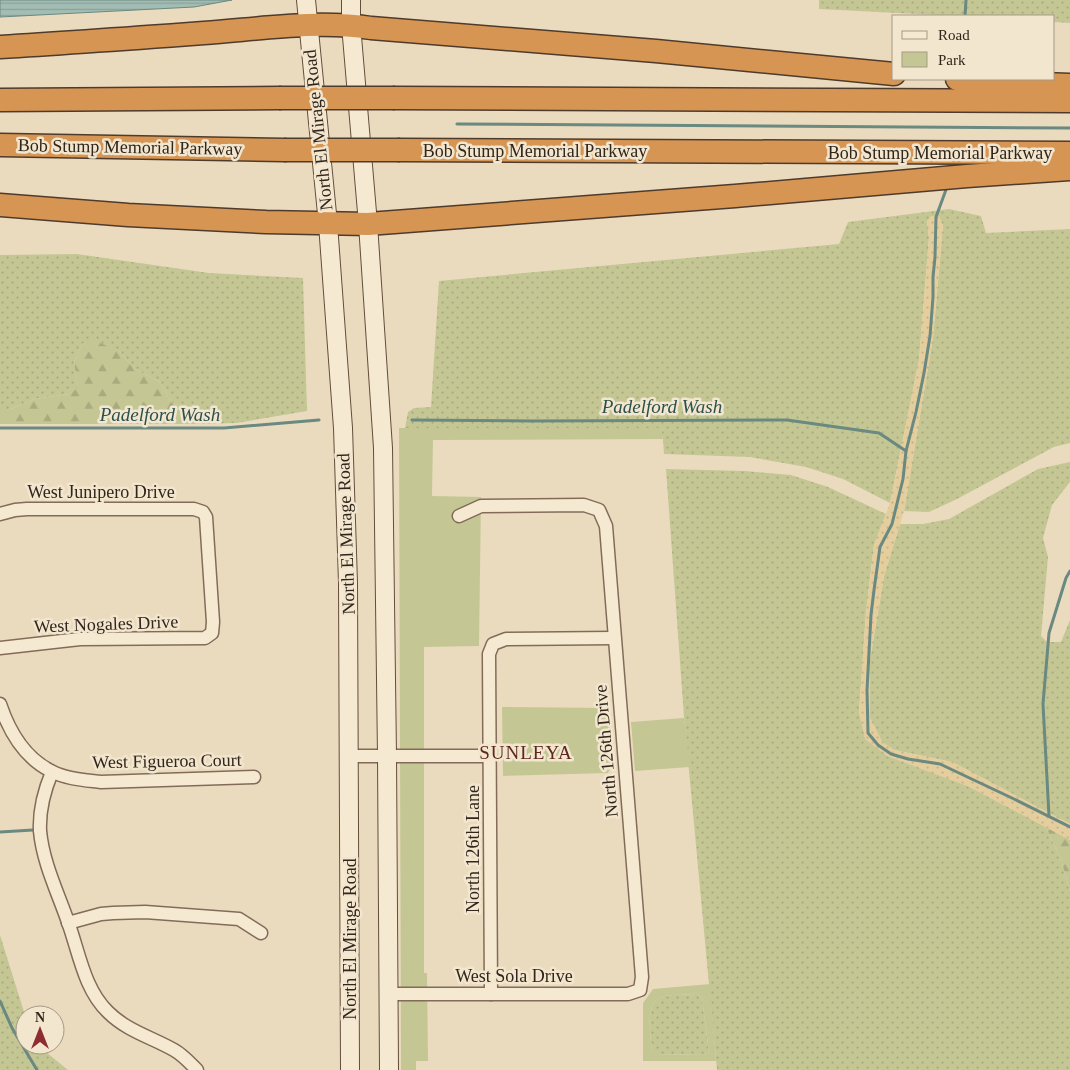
<svg xmlns="http://www.w3.org/2000/svg" width="1070" height="1070" font-family="'Times New Roman',serif">
<defs>
<pattern id="grass-dots" width="8" height="8" patternUnits="userSpaceOnUse" patternTransform="scale(1.25)"><rect width="8" height="8" fill="#c4c794"/><path d="M2 2h.1M6 6h.1" fill="none" stroke="#a9ab7f" stroke-width="1.8" stroke-linecap="round"/></pattern>
<pattern id="forest-firs" width="22" height="20" patternUnits="userSpaceOnUse" patternTransform="scale(1.25)"><rect width="22" height="20" fill="#c4c794"/><path d="M5 1l3.5 6h-7zM16 11l3.5 6h-7z" fill="#a9ab7f"/></pattern>
<pattern id="sand-dots" width="8" height="8" patternUnits="userSpaceOnUse" patternTransform="scale(1.25)"><rect width="8" height="8" fill="#e5ce9d"/><path d="M2 2h.1M6 6h.1" fill="none" stroke="#c5b187" stroke-width="1.8" stroke-linecap="round"/></pattern>
<pattern id="water-rules" width="6" height="5" patternUnits="userSpaceOnUse" patternTransform="scale(1.25)"><rect width="6" height="5" fill="#a2bdb3"/><path d="M0 2.5h6" fill="none" stroke="#8ca299"/></pattern>
</defs>
<rect width="100%" height="100%" fill="#eadbbf"/>
<g fill="url(#grass-dots)">
<path d="M819 0H1070V23L1054 22V16H956L819 9Z"/>
<path d="M949 209 981 216 986 233 1070 229V443L1054 447 957 499 929 512 904 511 933 338 943 225 938 216 927 221 929 238 919 360 890 503 843 479 806 467 750 457 664 454 663 439 661 428H405L408 412 414 408 431 407 439 281 839 244 848 222Z"/>
<path d="M77 254 209 273 303 278 307 411 237 423 198 424 188 409 171 402 160 382 135 369 120 352 83 343 74 362 78 387 69 394 34 399 6 411H0V255Z"/>
<path d="M1070 462V482L1052 505 1043 538 1048 557 1041 636 1047 642H1061L1070 620V824L952 762 894 750 882 742 870 718V660L884 576 900 524H923L949 519 1038 469Z"/>
<path d="M666 469 745 471 791 475 828 487 886 514 874 545 866 612 859 713 888 756 968 786 1046 827 1061 860 1070 891V1070H717L684 717Z"/>
<path d="M0 935 25 1015V1045H42L46 1052 68 1070H0Z"/>
<path d="M696 994 702 998 709 1052 705 1055 655 1054 652 1051C651 1036 644 1004 661 997 669 994 687 995 696 994Z"/>
</g>
<g fill="url(#forest-firs)">
<path d="M94 340 120 352 135 369 160 382 171 402 188 409 198 424H0V411H6L34 399 69 394 78 387 74 362 83 343Z"/>
<path d="M1046 827 1070 840V891L1061 860Z"/>
</g>
<path fill="url(#sand-dots)" d="M931 216H939L943 225 933 338 904 511 884 576 870 660V718L882 742 894 750 952 762 1070 824V840L968 786 887 756 865 739 859 713 866 612 874 545 890 503 919 360 929 238 927 221Z"/>
<g fill="#c4c794" fill-rule="evenodd">
<path d="M399 428H661L663 439 433 440 432 496 481 497 479 646 424 647V973H427L428 1061H416V1070H401Z"/>
<path d="M502 707 609 708 612 765 608 773 503 776Z"/>
<path d="M684 718 690 767 635 771 631 722Z"/>
<path d="M710 984 716 1061H643V1003L653 989ZM696 994 702 998 709 1052 705 1055 655 1054 652 1051C651 1036 644 1004 661 997 669 994 687 995 696 994Z"/>
</g>
<path fill="url(#water-rules)" stroke="#6a8980" d="M0 0H232L194 7 0 17Z"/>
<g fill="none" stroke-linecap="round" stroke-linejoin="round">
<g stroke="#6a8980" stroke-width="3">
<path d="M965 16 966 0"/>
<path d="M457 124 1070 128"/>
<path d="M947 187 936 217 935 257 933 277V297L930 336 924 373 916 412 906 451 903 479 892 524 880 547 874 590 871 615 867 690 868 733 878 745 891 754 908 759 940 764 1014 799 1070 827"/>
<path d="M412 420 533 421 787 420 879 433 906 451"/>
<path d="M0 428H224L319 420"/>
<path d="M1049 816 1043 704 1049 633 1066 578 1070 571"/>
<path d="M0 832 33 830"/>
<path d="M0 1001 12 1028 37 1070"/>
</g>
<g stroke="#826c59" stroke-width="15">
<g id="minor">
<path d="M0 514 15 510 27 509H194L203 512 206 517 213 622 212 633 205 638 80 639 0 648"/>
<path d="M0 704C9 731 25 758 51 771 66 779 85 780 101 782L254 777"/>
<path d="M349 756H490"/>
<path d="M52 772C44 791 39 810 40 831 43 863 58 893 68 922 79 952 84 989 108 1012 127 1031 151 1037 174 1050 183 1055 190 1063 197 1070"/>
<path d="M68 923 101 914 113 913 145 912 239 919 261 933"/>
<path d="M389 994H628L640 990 642 977 606 526 599 510 584 505 481 506 459 516"/>
<path d="M491 994 489 654 493 644 506 639 614 638"/>
</g>
</g>
<g stroke="#634d3c" stroke-width="20">
<g id="secondary">
<path d="M306 0 328 224 343 428 348 583 350 1070"/>
<path d="M351 0V25L368 224 383 448 387 756 389 1070"/>
</g>
</g>
<g stroke="#4f3b2d" stroke-width="25">
<g id="motorway">
<path d="M0 47C68 43 136 38 204 33 260 29 315 20 371 28L656 51 894 74"/>
<path d="M957 79 990 82 1070 85"/>
<path d="M395 98 1070 101"/>
<path d="M0 100 279 98"/>
<path d="M0 145 284 150"/>
<path d="M400 150 1070 153"/>
<path d="M0 205 128 215 266 222 368 224 735 196 967 176 1070 169"/>
</g>
</g>
<use href="#minor" stroke="#f6e9d1" stroke-width="12"/>
<use href="#secondary" stroke="#f6e9d1" stroke-width="18"/>
<use href="#motorway" stroke="#d69553" stroke-width="22"/>
<g stroke="#4f3b2d" stroke-width="25" stroke-linecap="butt">
<g id="motorway-bridge">
<path d="M279 98H395"/>
<path d="M284 150H400"/>
</g>
</g>
<use href="#motorway-bridge" stroke="#d69553" stroke-width="22"/>
</g>
<g text-anchor="middle" stroke-width="5" stroke-linejoin="round" paint-order="stroke">
<g font-size="18" fill="#32261c" stroke="#f2e6ce">
<text transform="translate(318 130) rotate(-96)" y="6">North El Mirage Road</text>
<text transform="translate(130 147) rotate(1)" y="6">Bob Stump Memorial Parkway</text>
<text x="535" y="157">Bob Stump Memorial Parkway</text>
<text x="940" y="159">Bob Stump Memorial Parkway</text>
<text x="101" y="498">West Junipero Drive</text>
<text transform="translate(346 534) rotate(-92)" y="6">North El Mirage Road</text>
<text transform="translate(106 624) rotate(-2)" y="6">West Nogales Drive</text>
<text transform="translate(606 751) rotate(-95)" y="6">North 126th Drive</text>
<text transform="translate(167 761) rotate(-1)" y="6">West Figueroa Court</text>
<text transform="translate(473 849) rotate(-90)" y="6">North 126th Lane</text>
<text transform="translate(350 939) rotate(-90)" y="6">North El Mirage Road</text>
<text x="514" y="982">West Sola Drive</text>
</g>
<g font-size="19" font-style="italic" fill="#2c514d" stroke="#f2e6ce">
<text x="662" y="413">Padelford Wash</text>
<text x="160" y="421">Padelford Wash</text>
</g>
<g font-size="19" letter-spacing="1" fill="#5c281e" stroke="#f2e6ce">
<text x="526" y="759">SUNLEYA</text>
</g>
</g>
<rect x="892" y="15" width="162" height="65" fill="#f2e6ce" stroke="#a59987"/>
<rect x="902" y="31" width="25" height="8" fill="#f6e9d1" stroke="#a59987"/>
<text x="938" y="40" font-size="15" fill="#32261c">Road</text>
<rect x="902" y="52" width="25" height="15" fill="#c4c794" stroke="#a59987"/>
<text x="938" y="65" font-size="15" fill="#32261c">Park</text>
<g transform="translate(40 1030)"><circle r="24" fill="#f2e6ce" stroke="#a59987"/>
<path d="M0-4L9 19L0 12L-9 19Z" fill="#8d2d33"/>
<text y="-8" font-size="14" font-weight="bold" text-anchor="middle" fill="#32261c">N</text>
</g>
</svg>
